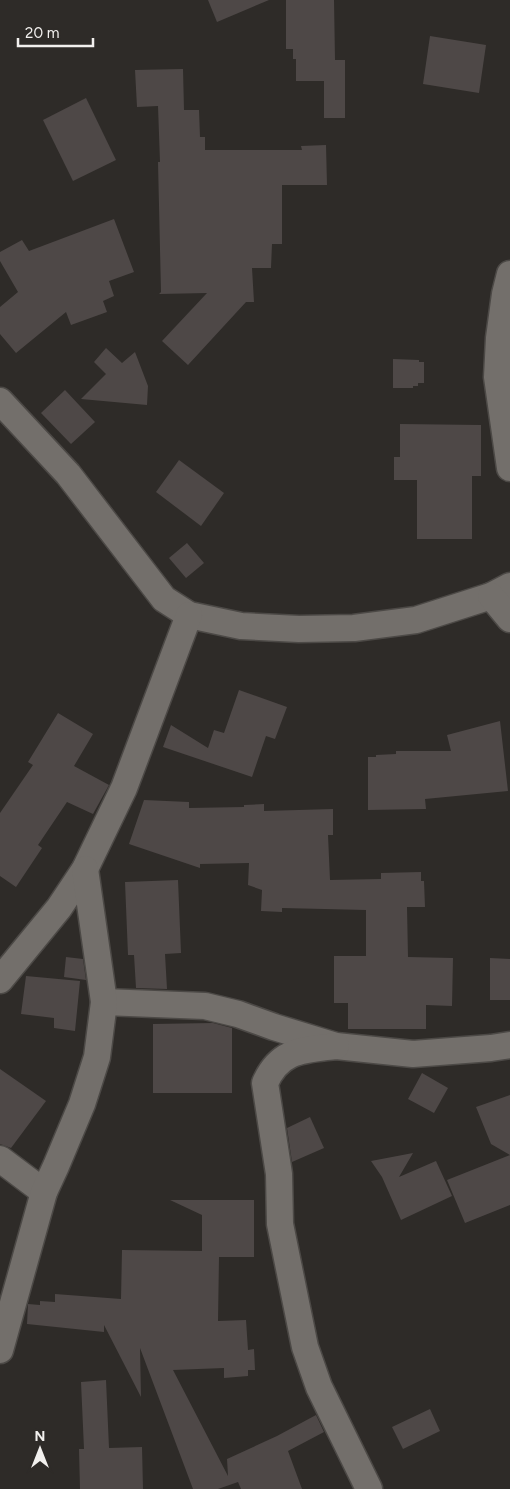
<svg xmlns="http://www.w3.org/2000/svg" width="510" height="1489" font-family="Figtree,sans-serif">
<rect width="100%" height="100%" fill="#2e2b28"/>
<g fill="#4e4847">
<path d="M208 0H269L217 22Z"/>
<path d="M286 0H334L335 60H345V118H324V81H296V59H293V49H286Z"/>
<path d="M430 36 486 45 479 93 423 84Z"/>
<path d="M183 69 184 110H199L200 137H205V150H302L301 146 326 145 327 185H282V244H272L271 268H252L254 302H246L188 365 162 341 207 293 159 294 162 291 161 292 158 162H160L158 106 137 107 135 70Z"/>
<path d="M86 98 116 160 73 181 43 120Z"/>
<path d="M114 219 134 272 109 281 114 296 103 301 107 312 71 325 66 312 16 353 0 334V307L18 292 0 261V252L22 240 29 251Z"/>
<path d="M106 348 122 363 135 352 148 386 147 405 81 399 106 374 94 362Z"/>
<path d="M393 359 419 360V362H424V383H418V386H413V388H393Z"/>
<path d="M65 390 95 422 71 444 41 413Z"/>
<path d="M400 424 481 425V476H472V539H417V480H394V457H400Z"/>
<path d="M179 460 224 493 201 526 156 492Z"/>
<path d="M187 543 204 563 186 578 169 558Z"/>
<path d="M239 690 287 707 275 739 266 736 252 777 163 747 171 725 208 748 214 730 224 733Z"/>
<path d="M58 713 93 734 74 766 109 785 93 814 67 802 38 845 42 848 16 887 0 876V813L33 765 28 762Z"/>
<path d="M500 721 508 791 425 799 426 809 368 810V757H376V755L396 754V751H451L447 735Z"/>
<path d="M144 800 189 802V808L244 807V805L264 804V811L333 809V835H328L330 880 381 879V873L421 872V881H424L425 907H407L408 957 453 958 452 1006 426 1005V1029H348V1003H334V956H366V910L282 908V912L261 911 262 890 248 885 249 863 200 864V868L129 844Z"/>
<path d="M178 880 181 953 165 954 167 989 136 988 134 955H128L125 882Z"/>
<path d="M66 957 83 959 86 980 64 977Z"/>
<path d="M490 958 510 959V1000H490Z"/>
<path d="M26 976 80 981 75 1031 54 1028V1018L21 1014Z"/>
<path d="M213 1023 232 1028V1093H153V1024Z"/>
<path d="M0 1069 46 1101 11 1148 0 1144Z"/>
<path d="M422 1073 448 1088 434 1113 408 1099Z"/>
<path d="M510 1095V1205L465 1223 447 1180 510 1155 491 1144 476 1107Z"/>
<path d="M310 1117 324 1148 292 1162 287 1128Z"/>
<path d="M413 1153 399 1177 436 1161 452 1196 401 1220 382 1177 371 1161Z"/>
<path d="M170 1200H254V1257H219L218 1321 246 1320 248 1350 254 1349 255 1370H248V1376L224 1378V1368L173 1370 228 1476 227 1459 277 1436 316 1415 324 1432 288 1451 302 1489H241L238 1482 218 1489H193L140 1348 141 1397 104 1325V1332L27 1324 28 1304 40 1305V1301L55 1302V1294L121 1299 122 1250 202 1251V1215Z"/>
<path d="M106 1380 109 1448 142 1447 143 1489H80L79 1449H84L81 1382Z"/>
<path d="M430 1409 440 1431 403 1449 392 1427Z"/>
</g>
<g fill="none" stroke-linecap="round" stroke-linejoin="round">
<g stroke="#4c4946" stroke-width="29">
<g id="street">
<path d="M510 274 505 294 499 338 497 377 510 468"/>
<path d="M0 401 68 474 164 599 189 615 241 626 299 629 354 628 416 620 491 596 510 586"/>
<path d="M491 596 510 619"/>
<path d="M0 980 59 908 85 869 124 788 189 615"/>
<path d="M104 1002 205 1006 238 1014 274 1027 336 1046 413 1054 491 1048 510 1045"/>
<path d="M336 1046C304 1050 280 1049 265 1083L279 1174 280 1224 305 1347 319 1387 369 1489"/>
<path d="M0 1159 44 1192"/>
<path d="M0 1350 44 1192 56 1166 82 1104 97 1057 104 1002 85 869"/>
</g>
</g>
<use href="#street" stroke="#736f6b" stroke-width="26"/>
</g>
<g transform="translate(40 1449)" stroke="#2e2b28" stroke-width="4" paint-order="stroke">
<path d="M0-4L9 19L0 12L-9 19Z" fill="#f2f0ee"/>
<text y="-8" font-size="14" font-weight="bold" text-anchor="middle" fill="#f2f0ee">N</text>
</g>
<path d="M18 38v8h75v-8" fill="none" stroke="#f2f0ee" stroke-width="2.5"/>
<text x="25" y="38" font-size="15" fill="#f2f0ee" stroke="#2e2b28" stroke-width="4" paint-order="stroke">20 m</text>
</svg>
